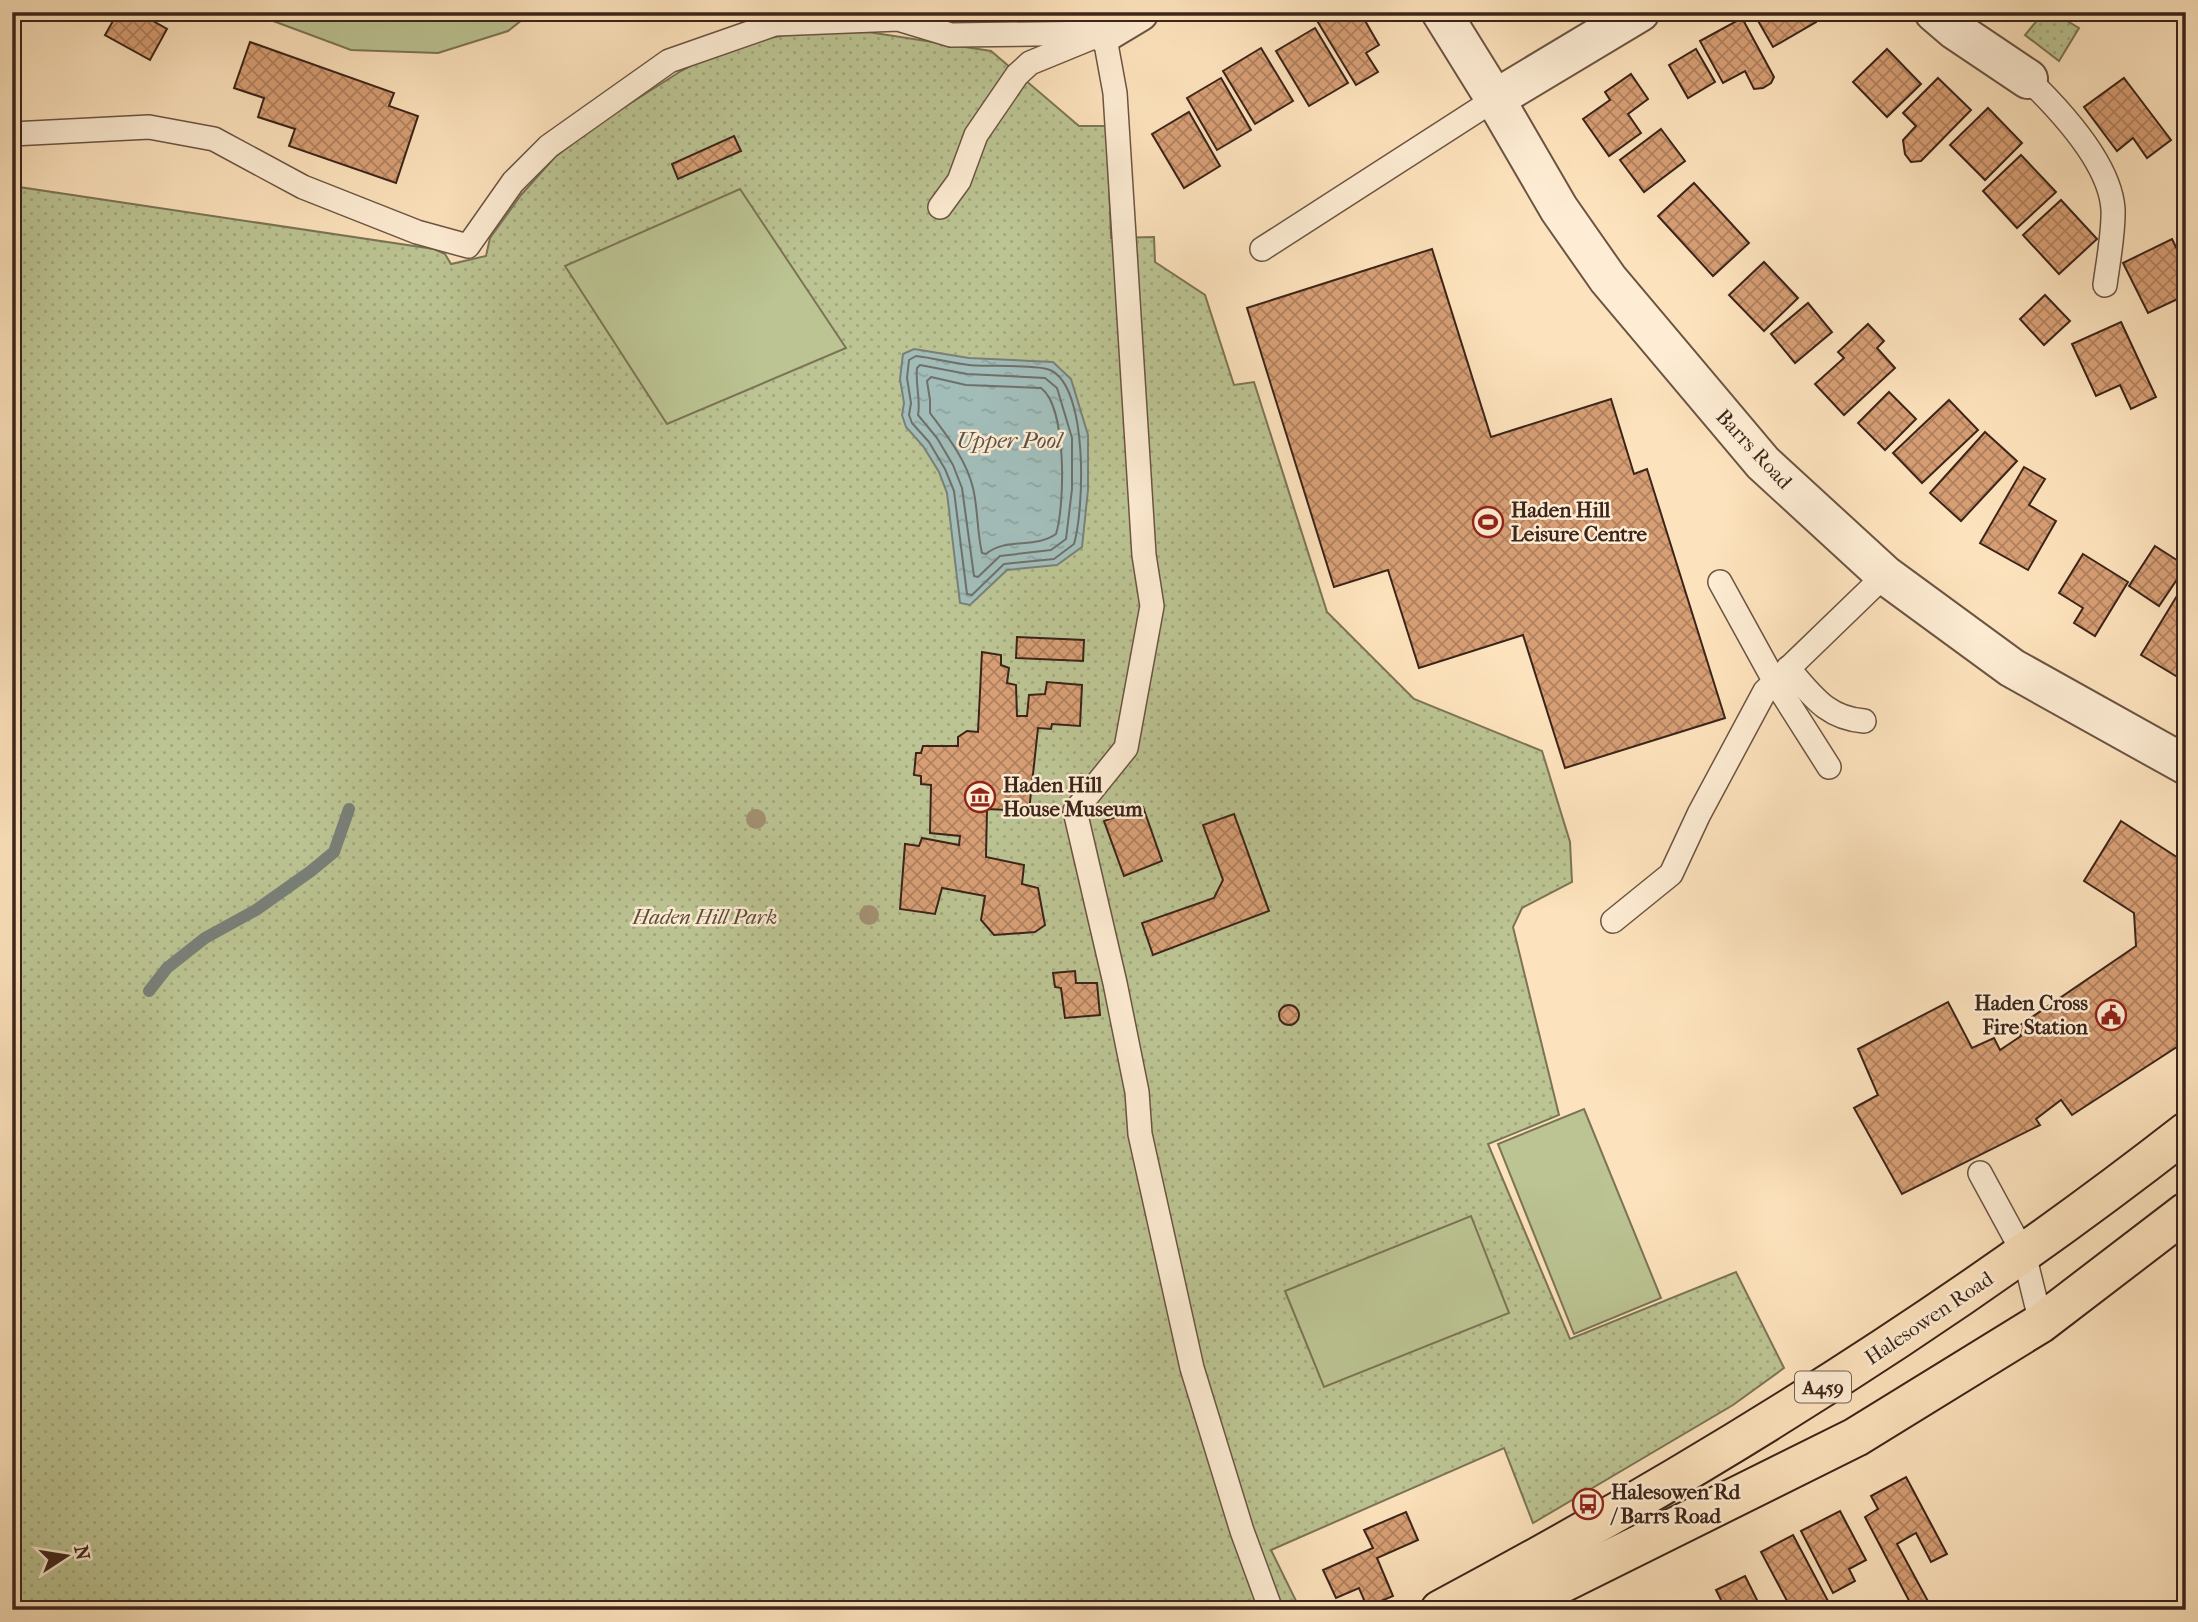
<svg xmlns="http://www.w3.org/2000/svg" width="2198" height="1622" font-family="'IM FELL French Canon',serif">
<defs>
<pattern id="park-dots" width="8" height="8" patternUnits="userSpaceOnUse" patternTransform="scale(1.75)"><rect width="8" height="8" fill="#bcc493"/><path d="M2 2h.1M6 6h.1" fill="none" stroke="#a2a87e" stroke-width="1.8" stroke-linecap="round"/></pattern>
<pattern id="water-ripples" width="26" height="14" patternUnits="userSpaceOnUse" patternTransform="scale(1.75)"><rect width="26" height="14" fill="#a2bdb9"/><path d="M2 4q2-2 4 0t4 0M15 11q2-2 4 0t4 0" fill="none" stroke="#8ca29e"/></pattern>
<pattern id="building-cross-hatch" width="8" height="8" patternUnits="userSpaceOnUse" patternTransform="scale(1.75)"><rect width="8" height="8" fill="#d89f75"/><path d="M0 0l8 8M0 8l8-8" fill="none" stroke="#b0815f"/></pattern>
</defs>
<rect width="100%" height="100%" fill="#fde3bd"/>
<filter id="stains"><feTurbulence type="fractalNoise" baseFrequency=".00286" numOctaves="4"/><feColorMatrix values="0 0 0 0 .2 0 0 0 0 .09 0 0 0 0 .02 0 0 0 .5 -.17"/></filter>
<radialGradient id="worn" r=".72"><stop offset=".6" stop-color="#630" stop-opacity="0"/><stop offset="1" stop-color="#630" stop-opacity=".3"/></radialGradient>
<g fill="url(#park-dots)" stroke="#7c7456" stroke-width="2">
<path d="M2044 12H2052L2079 28 2059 61 2025 35Z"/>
<path d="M868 32 991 51 1079 126H1107L1111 238 1154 237 1155 262 1205 295 1234 385 1254 382 1327 612 1414 699 1542 751 1570 842 1572 882 1522 908 1513 927 1559 1115 1488 1144 1570 1339 1736 1272 1784 1368 1733 1405 1533 1523 1504 1448 1271 1550 1297 1603 1305 1610H12V186L434 249 445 254 451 264 486 256 490 238 521 195 555 157 601 122 681 71 729 45 792 34Z"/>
</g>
<g fill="#bcc493" stroke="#7c7456" stroke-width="2">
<path d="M249 12H532L508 31 438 53 351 50Z"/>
<path d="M740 189 846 348 667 424 565 266Z"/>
<path d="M1584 1109 1661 1298 1574 1334 1498 1144Z"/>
<path d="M1471 1216 1509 1313 1324 1387 1285 1291Z"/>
</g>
<path fill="url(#water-ripples)" stroke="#798079" stroke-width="2" d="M914 349 969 358 1053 362 1071 379 1088 435V490L1082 547 1057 565 1007 570 970 605 960 603 947 493 939 472 923 446 906 427 902 415 904 403 900 379 903 354Z"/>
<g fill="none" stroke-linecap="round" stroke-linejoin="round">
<g stroke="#6e706a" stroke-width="2">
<path d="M916 356C934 358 951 363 969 365 986 367 1038 364 1050 370 1089 387 1084 510 1074 544L1054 559 1004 564 972 595 967 594 954 491 945 469 929 442 912 423 909 415 911 403 907 378 909 360Z"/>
<path d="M920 365 967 374 1045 378 1057 388 1072 438V489L1066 539 1051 550 1000 556 978 577 974 576 962 488 953 465 937 438 918 415C921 399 915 384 917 368Z"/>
<path d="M931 377 966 385 1041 388C1067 407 1065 505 1056 534 1035 549 1006 537 986 554L982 553C977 532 978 509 973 488 966 459 947 436 930 413V400L927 381Z"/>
</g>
<path stroke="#798079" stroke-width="12" d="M149 991 167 968 205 938 256 910 311 871 334 852 349 809"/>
</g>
<g fill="url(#building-cross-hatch)" stroke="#3b241a" stroke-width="2">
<path d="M118 12H137L167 29 150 60 105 35Z"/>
<path d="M1326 12H1360L1379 45 1366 53 1378 72 1356 85 1316 19Z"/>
<path d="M1753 12H1811L1816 22 1773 47Z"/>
<path d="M1742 18 1774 77 1771 83 1763 88 1754 89 1745 71 1723 83 1700 41Z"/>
<path d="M1315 28 1348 83 1309 106 1276 51Z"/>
<path d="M250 42 394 93 389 106 418 116 396 183 289 146 295 129 258 117 264 98 234 88Z"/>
<path d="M1261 48 1293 101 1255 124 1223 71Z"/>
<path d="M1696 49 1715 82 1688 98 1669 65Z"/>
<path d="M1887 49 1921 84 1887 117 1853 82Z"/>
<path d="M1631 74 1648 99 1628 114 1641 133 1609 156 1583 119 1610 100 1605 92Z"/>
<path d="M1221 78 1251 130 1217 150 1187 98Z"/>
<path d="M1938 78 1971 110 1921 161 1911 162 1905 154 1903 140 1916 126 1903 113Z"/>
<path d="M2124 78 2171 140 2147 158 2133 138 2117 151 2084 107Z"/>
<path d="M1988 108 2022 143 1985 180 1950 145Z"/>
<path d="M1189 112 1220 166 1184 188 1152 134Z"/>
<path d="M1661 129 1685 161 1644 192 1620 160Z"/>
<path d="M734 136 741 151 678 179 672 164Z"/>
<path d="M2021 155 2056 192 2017 228 1983 191Z"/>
<path d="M1694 183 1749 243 1713 276 1658 216Z"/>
<path d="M2061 200 2097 239 2059 274 2023 235Z"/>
<path d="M2172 239 2186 268V295L2148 313 2123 263Z"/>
<path d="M1432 249 1491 437 1611 399 1634 474 1647 469 1725 718 1565 768 1523 635 1419 668 1388 570 1334 587 1247 308Z"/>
<path d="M1764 262 1798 298 1764 331 1729 295Z"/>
<path d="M2045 295 2070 321 2044 345 2020 319Z"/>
<path d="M1808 303 1832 332 1795 363 1771 334Z"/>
<path d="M2121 322 2156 397 2131 409 2120 385 2096 396 2072 344Z"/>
<path d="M1868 324 1884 341 1877 348 1895 368 1844 415 1815 384 1844 358 1838 352Z"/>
<path d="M1889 392 1916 419 1885 450 1858 423Z"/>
<path d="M1949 400 1978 430 1922 483 1893 453Z"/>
<path d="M1985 432 2017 461 1961 521 1930 493Z"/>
<path d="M2024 467 2045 479 2029 505 2056 521 2028 570 1980 543Z"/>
<path d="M2155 546 2186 566 2159 606 2129 586Z"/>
<path d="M2083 554 2128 582 2095 636 2074 623 2083 608 2059 593Z"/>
<path d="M2186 581V682L2141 655Z"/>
<path d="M1017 637 1084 640 1083 661 1016 658Z"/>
<path d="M982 652 1001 655V665L1009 668 1007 683 1016 685 1017 716H1027L1029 695 1045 694 1047 682 1082 685 1080 726 1052 724 1051 729 1038 728 1029 811 987 809 986 857 1024 865 1022 884 1038 888 1045 925 1035 932 994 935 981 920 985 896 942 888 935 914 900 909 905 844 919 846 922 838 959 845 960 836 930 833 931 785 921 784V776L914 775 916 753H921L923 746H958V737L967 731 978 732Z"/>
<path d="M1143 807 1162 861 1124 876 1104 821Z"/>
<path d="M1234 814 1269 911 1153 955 1142 923 1214 898 1223 880 1203 825Z"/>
<path d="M2121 821 2186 863V1041L2072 1115 2061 1100 2036 1119 2040 1125 1902 1194 1854 1108 1878 1095 1858 1049 1948 1002 1972 1048 1994 1038 2000 1050 2021 1036 2016 1028 2136 946 2134 913 2084 881Z"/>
<path d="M1075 971 1076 983H1097L1100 1015 1065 1018 1061 988 1055 987 1053 973Z"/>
<circle cx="1289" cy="1015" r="10"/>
<path d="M1906 1477 1947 1554 1931 1562 1916 1533 1897 1544 1929 1603 1917 1610H1914L1865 1517 1878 1509 1871 1496Z"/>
<path d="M1840 1511 1866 1560 1849 1569 1855 1581 1833 1593 1801 1531Z"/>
<path d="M1406 1512 1418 1540 1377 1558 1393 1596 1367 1607 1359 1588 1336 1598 1323 1570 1373 1548 1364 1530Z"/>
<path d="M1793 1535 1828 1601 1811 1610H1792L1761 1552Z"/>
<path d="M1745 1576 1762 1610H1726L1716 1590Z"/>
</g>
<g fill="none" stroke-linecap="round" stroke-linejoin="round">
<g stroke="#6c5443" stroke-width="26">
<g id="service">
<path d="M1104 33 1115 93 1144 555 1152 606 1126 748 1075 811 1115 983 1137 1092 1140 1134 1192 1368 1242 1531 1271 1610"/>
<path d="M2028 79C2059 109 2110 163 2113 209 2114 232 2108 262 2105 285"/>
<path d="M12 134 149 127 214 139 303 187 417 232 468 246 513 182 549 146 669 61 775 24 898 19 951 35 1104 33"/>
<path d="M940 207 959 181 976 135 1017 75 1030 63 1091 38"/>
<path d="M1262 249 1495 99"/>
<path d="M1720 582 1775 682 1829 767"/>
<path d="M1788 668C1812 695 1826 718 1864 721"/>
<path d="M1613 921 1671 874 1699 814 1765 691 1885 575"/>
<path d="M1980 1173 2024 1254 2041 1323"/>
</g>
</g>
<g stroke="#6c5443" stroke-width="42">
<g id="minor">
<path d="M1934 12 1955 30 2028 79"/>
<path d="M1104 33 1139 12"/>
<path d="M1495 99 1640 12"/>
</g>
</g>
<g stroke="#6c5443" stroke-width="42">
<path id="tertiary" d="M1441 12 1495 99 1559 209 1608 279 1763 463 1885 575 2012 668 2186 765"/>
</g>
<g stroke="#3b241a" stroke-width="42">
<g id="primary">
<path d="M1440 1610C1701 1471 1953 1314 2186 1132"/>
<path d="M1508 1610 1856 1437 2041 1323 2186 1212"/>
</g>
</g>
<use href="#service" stroke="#feedd4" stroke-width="23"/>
<use href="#minor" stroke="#feedd4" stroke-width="38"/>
<use href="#tertiary" stroke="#feedd4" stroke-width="38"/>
<use href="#primary" stroke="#fde3bd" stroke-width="38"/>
</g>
<g fill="#a49074">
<circle cx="756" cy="819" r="10"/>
<circle cx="869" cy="915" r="10"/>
</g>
<defs>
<g id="stadium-ring" transform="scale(1.575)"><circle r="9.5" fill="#feedd4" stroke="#8f2418" stroke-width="1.5"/><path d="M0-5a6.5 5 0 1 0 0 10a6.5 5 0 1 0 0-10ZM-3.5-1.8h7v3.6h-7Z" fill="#8f2418"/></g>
<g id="museum-ring" transform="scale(1.575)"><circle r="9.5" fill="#feedd4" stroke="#8f2418" stroke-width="1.5"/><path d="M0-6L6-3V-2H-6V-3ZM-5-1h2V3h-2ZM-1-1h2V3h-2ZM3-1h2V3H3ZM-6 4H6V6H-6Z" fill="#8f2418"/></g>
<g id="civic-ring" transform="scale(1.575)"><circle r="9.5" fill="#feedd4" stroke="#8f2418" stroke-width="1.5"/><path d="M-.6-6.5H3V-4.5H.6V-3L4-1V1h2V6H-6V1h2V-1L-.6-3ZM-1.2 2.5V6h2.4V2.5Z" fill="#8f2418"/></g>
<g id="bus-ring" transform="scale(1.575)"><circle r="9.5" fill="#feedd4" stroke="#8f2418" stroke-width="1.5"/><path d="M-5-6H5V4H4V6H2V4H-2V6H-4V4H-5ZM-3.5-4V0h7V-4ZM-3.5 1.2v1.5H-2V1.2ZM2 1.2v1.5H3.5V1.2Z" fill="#8f2418"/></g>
</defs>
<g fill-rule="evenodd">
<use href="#stadium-ring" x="1488" y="522"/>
<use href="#museum-ring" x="980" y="797"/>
<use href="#civic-ring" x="2111" y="1015"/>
<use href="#bus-ring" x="1588" y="1504"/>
</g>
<g text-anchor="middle" stroke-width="5" stroke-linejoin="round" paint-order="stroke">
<rect fill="#feedd4" stroke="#766052" stroke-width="2" x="1795" y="1371.5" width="56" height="31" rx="5"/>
<g font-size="19" font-weight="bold" fill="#3b241a">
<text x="1823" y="1394">A459</text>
</g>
<g font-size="21" fill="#3b241a" stroke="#feedd4">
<text transform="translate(1754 449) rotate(47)" y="7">Barrs Road</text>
<text transform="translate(1929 1318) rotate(-34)" y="7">Halesowen Road</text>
</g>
<g font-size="21" font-weight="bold" fill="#3b241a" stroke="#feedd4" text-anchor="start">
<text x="1511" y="517">Haden Hill<tspan x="1511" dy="24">Leisure Centre</tspan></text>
<text x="1003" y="792">Haden Hill<tspan x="1003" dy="24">House Museum</tspan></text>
<text x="2088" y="1010" text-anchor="end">Haden Cross<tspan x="2088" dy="24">Fire Station</tspan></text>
<text x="1611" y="1499">Halesowen Rd<tspan x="1611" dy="24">/ Barrs Road</tspan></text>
</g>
<g font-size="21" font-style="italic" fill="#5b4c38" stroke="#feedd4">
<text x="705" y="924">Haden Hill Park</text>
</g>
<g font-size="23" font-style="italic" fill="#5a524a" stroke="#feedd4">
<text x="1009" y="448">Upper Pool</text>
</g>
</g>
<rect width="2198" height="1622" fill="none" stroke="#fde3bd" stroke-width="42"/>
<rect x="14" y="14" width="2170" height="1594" fill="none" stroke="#3b241a" stroke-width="3.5"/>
<rect x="21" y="21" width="2156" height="1580" fill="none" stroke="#3b241a" stroke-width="2"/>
<g transform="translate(66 1556) rotate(78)" stroke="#feedd4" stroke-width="5" paint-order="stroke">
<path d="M0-5L12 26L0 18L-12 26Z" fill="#3b241a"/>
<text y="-10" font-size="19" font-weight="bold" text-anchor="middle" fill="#3b241a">N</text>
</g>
<rect width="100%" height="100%" filter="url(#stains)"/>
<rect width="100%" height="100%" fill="url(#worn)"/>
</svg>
